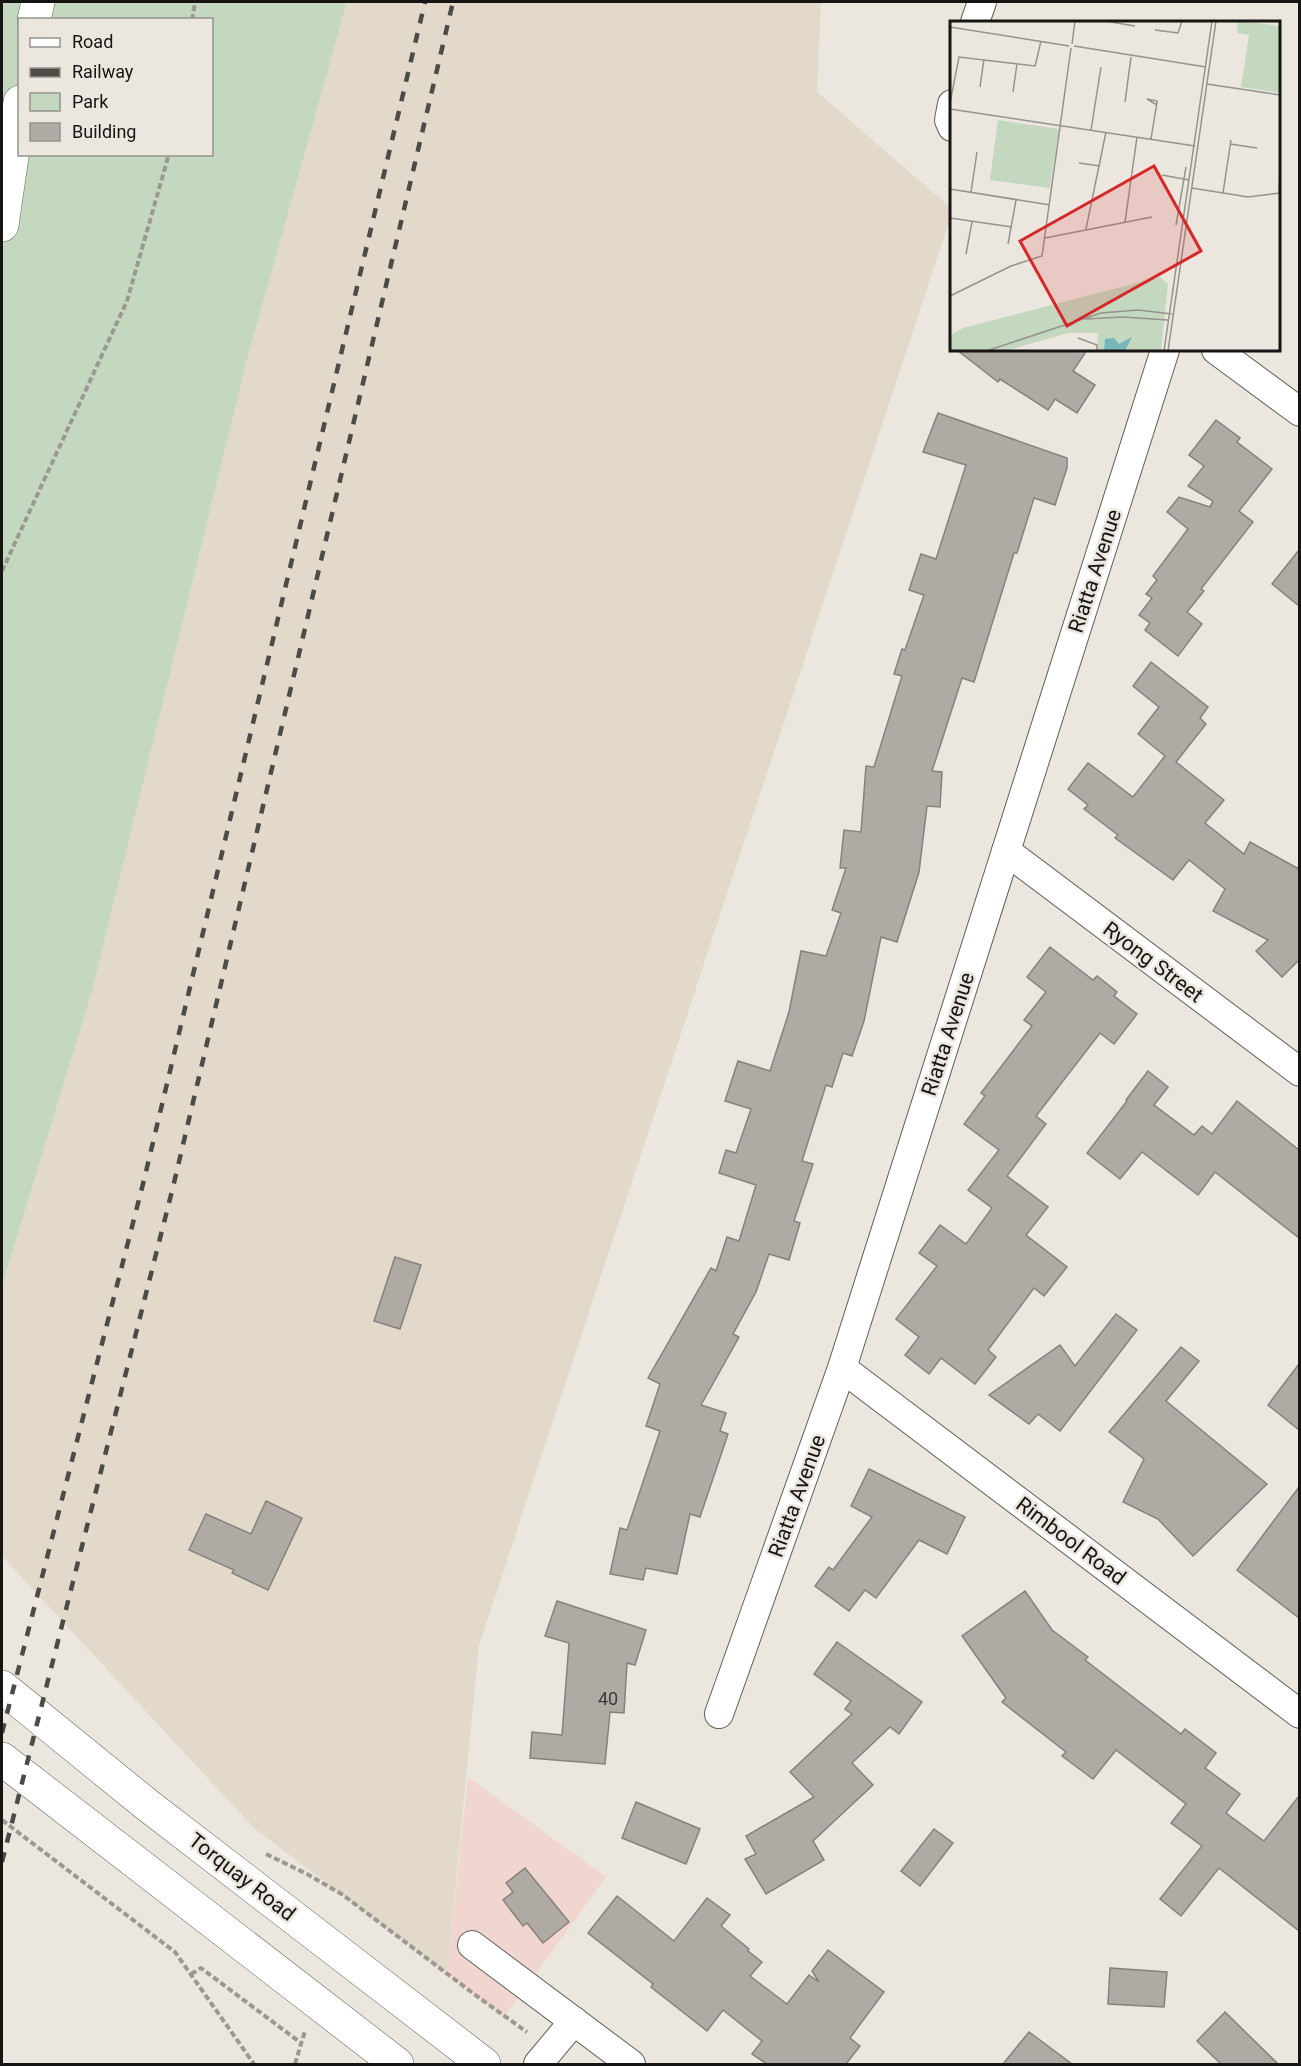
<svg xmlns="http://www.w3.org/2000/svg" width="1301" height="2066" font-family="Roboto,sans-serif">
<rect width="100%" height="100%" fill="#ebe6de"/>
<path fill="#e2d9cb" d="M347 2H821L817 92 951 208V216L479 1645 447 1974 255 1829 2 1556V1286L92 991 247 360Z"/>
<path fill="#f0d6cf" d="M468 1777 606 1877 504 2017 447 1974Z"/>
<path fill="#c4d8bf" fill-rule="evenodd" d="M2 2H347L247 360 92 991 2 1286ZM20 20H212V154H20Z"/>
<g fill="#afaba4" stroke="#86827b" stroke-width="1.5">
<path d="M957 350H1087L1073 371 1095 385 1077 413 1055 399 1048 410 1000 379 998 382Z"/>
<path d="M938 413 1067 458V468L1055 505 1034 498 1017 553H1014L974 682 962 678 932 771 942 772 940 807 927 806 919 872 897 942 881 937 864 1021 852 1056 843 1053 832 1087 826 1085 802 1161 813 1164 794 1221 800 1223 789 1260 769 1254 756 1292 733 1334 739 1337 701 1405 726 1413 720 1431 728 1434 700 1517 690 1514 677 1574 646 1568 643 1580 610 1574 620 1528 627 1530 660 1431 646 1426 660 1384 648 1378 711 1268 716 1271 727 1237 739 1241 756 1185 719 1173 726 1150 736 1153 751 1109 725 1101 738 1061 770 1071 789 1012 801 951 826 956 841 913 832 910 846 868H840L844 830 861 832 866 766 874 767 902 676 894 674 902 649 905 650 924 595 909 590 921 554 936 559 966 465 923 452Z"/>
<path d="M1216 420 1240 438 1237 442 1272 469 1239 511 1253 522 1201 589 1204 591 1187 612 1202 624 1178 656 1145 630 1150 623 1139 615 1152 598 1146 594 1157 580 1153 576 1188 529 1167 512 1179 497 1210 507 1213 501 1188 486 1204 466 1189 455Z"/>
<path d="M1299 550V606L1272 584Z"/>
<path d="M1151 662 1208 707 1200 718 1206 724 1176 762 1224 800 1205 823 1244 854 1250 842 1299 869V960L1282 977 1256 951 1268 940 1213 911 1225 889 1189 860 1173 880 1115 838 1118 835 1084 809 1088 805 1068 789 1088 763 1133 797 1165 756 1138 734 1159 707 1133 686Z"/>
<path d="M1050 947 1093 980 1097 976 1117 992 1114 996 1137 1014 1114 1044 1100 1033 1036 1116 1046 1124 1007 1176 1048 1207 1026 1235 1067 1267 1044 1296 1034 1288 988 1350 996 1357 975 1384 941 1358 929 1374 905 1355 919 1337 896 1319 937 1266 919 1253 940 1225 966 1244 992 1208 968 1190 999 1150 964 1124 985 1096 981 1093 1032 1026 1024 1020 1046 992 1027 977Z"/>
<path d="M1148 1071 1168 1087 1154 1105 1194 1135 1202 1126 1212 1134 1237 1101 1299 1150V1238L1215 1172 1198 1195 1142 1152 1120 1179 1087 1153 1127 1101 1126 1100Z"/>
<path d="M395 1257 421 1265 400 1329 374 1321Z"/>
<path d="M1116 1314 1137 1330 1060 1431 1038 1414 1029 1424 989 1395 1060 1345 1075 1366Z"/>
<path d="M1181 1347 1199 1361 1166 1401 1267 1484 1193 1556 1158 1519 1123 1502 1144 1459 1109 1432Z"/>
<path d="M1299 1364V1430L1268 1405Z"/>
<path d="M869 1469 965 1517 947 1554 919 1540 876 1598 865 1590 849 1611 815 1586 829 1567 833 1570 872 1517 851 1506Z"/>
<path d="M1299 1487V1618L1237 1570Z"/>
<path d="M266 1501 302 1518 268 1590 232 1573 234 1570 189 1550 206 1514 251 1534Z"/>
<path d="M1025 1591 1052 1630 1088 1657 1085 1660 1181 1734 1185 1729 1216 1753 1205 1768 1240 1794 1226 1813 1264 1841 1299 1796V1931L1219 1868 1181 1916 1160 1899 1202 1846 1171 1823 1186 1804 1116 1750 1093 1779 1062 1756 1066 1752 1002 1702 1006 1698 962 1636Z"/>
<path d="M557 1601 646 1630 635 1665 627 1663 624 1713 610 1712 605 1764 530 1758 532 1732 562 1735 569 1643 545 1636Z"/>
<path d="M837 1642 922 1702 899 1734 890 1727 852 1763 873 1785 813 1841 824 1860 766 1894 745 1859 756 1854 746 1836 814 1797 790 1772 852 1714 845 1709 851 1701 814 1674Z"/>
<path d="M636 1802 700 1829 686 1864 622 1838Z"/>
<path d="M934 1829 953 1843 920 1886 901 1871Z"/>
<path d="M525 1868 569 1922 543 1943 527 1923 523 1926 503 1900 513 1892 506 1883Z"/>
<path d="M617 1896 674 1941 707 1898 730 1915 721 1926 749 1949 748 1951 762 1962 750 1976 787 2004 809 1975 819 1982 812 1971 828 1950 884 1992 850 2038 860 2046 846 2064H767L752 2054 762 2041 723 2010 707 2031 651 1987 653 1984 588 1933Z"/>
<path d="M1110 1968 1167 1972 1164 2007 1108 2004Z"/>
<path d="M1225 2012 1278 2064H1221L1197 2041Z"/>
<path d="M1029 2032 1072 2064H1003Z"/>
</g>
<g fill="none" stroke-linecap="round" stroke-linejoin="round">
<g stroke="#625e58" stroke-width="30">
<g id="minor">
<path d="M975 22 982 2"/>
<path d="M952 104 949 120 952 127"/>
<path d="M1216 350 1300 412"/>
<path d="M1006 851 1300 1072"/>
<path d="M842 1368 1300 1714"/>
<path d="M719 1714 842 1368 1165 350"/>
<path d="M472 1945 631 2064"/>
<path d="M538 2064 574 2021"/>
</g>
</g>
<g stroke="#625e58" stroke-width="34">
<g id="primary">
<path d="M34 20 38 2"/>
<path d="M2 225 20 102"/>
<path d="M2 1687 146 1804 484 2064"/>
<path d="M2 1759 397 2064"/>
</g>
</g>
<g stroke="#9c9892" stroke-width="4" stroke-dasharray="6 3" stroke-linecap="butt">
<path d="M192 20 195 2"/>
<path d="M2 571 127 301 169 154"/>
<path d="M2 1820 175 1952 254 2064"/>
<path d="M266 1854 307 1874 343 1895 474 1994 527 2032"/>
<path d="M191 1974 201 1968 301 2043"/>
<path d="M295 2064 305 2031"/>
</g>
<use href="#minor" stroke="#fff" stroke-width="28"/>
<use href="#primary" stroke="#fff" stroke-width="33"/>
<g stroke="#4d4b47" stroke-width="4.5" stroke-dasharray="10 10" stroke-linecap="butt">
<path d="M2 1733 144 1180 425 2"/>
<path d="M2 1862 173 1187 453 2"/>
</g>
</g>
<g text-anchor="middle" stroke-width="5" stroke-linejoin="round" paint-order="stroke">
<g font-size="18" fill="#3d3a37">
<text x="608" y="1705">40</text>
</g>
<g font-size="21" fill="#171513" stroke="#ebe6de">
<text transform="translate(1095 571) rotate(-72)" y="7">Riatta Avenue</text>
<text transform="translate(1153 962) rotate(37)" y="7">Ryong Street</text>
<text transform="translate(948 1034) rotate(-72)" y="7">Riatta Avenue</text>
<text transform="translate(797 1496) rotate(-70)" y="7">Riatta Avenue</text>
<text transform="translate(1071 1541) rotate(37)" y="7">Rimbool Road</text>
<text transform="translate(242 1877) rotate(38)" y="7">Torquay Road</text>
</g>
</g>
<g transform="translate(950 21)">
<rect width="330" height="330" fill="#ebe6de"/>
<path d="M288 0 330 5V72L291 66 299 14 287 12ZM48 99 109 108 100 167 40 159ZM210 256 218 263 211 330H147L148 312H118L55 330H0V314L13 307Z" fill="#c4d8bf"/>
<path d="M182 316 175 330H154L155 318 164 317 169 323Z" fill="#75b7ba"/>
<path fill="none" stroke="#96928d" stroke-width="1.5" d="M155 0 185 5M0 6 119 25M205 9 228 12 232 0M122 23 125 0M124 25 256 46M257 63 330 74M30 66 34 38M63 71 67 43M175 81 181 36M0 82 9 36 85 45 91 20M0 88 245 125M141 109 151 46M201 118 207 81V80L197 78 207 84M280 123 307 127M129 142 150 145M212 154 239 159M242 167 298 176 330 172M0 168 100 184M21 171 27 131M273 172 281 119M329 172 330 151M0 197 62 206M175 201 187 116M226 204 236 146M136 208 156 111M95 217 202 196M58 223 66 179M16 233 22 201M0 275 61 245 92 235 121 27M135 298 173 296 218 299M128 317 147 324V330M36 330 151 292 188 289 222 293M214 330 262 0M218 330 266 0"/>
<path fill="#d62828" fill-opacity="0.15" stroke="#d62828" stroke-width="3" d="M204 145 251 230 117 305 70 220Z"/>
<rect width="330" height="330" fill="none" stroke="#171513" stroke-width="3"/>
</g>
<rect width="1301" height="2066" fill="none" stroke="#171513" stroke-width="6"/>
<rect x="18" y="18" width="195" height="138" fill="#ebe6de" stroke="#96928d" stroke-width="1.5"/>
<rect x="30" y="38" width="30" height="9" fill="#ffffff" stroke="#96928d" stroke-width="1.5"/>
<text x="72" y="48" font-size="18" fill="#171513">Road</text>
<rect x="30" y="68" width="30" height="9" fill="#4d4b47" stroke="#96928d" stroke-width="1.5"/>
<text x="72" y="78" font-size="18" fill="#171513">Railway</text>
<rect x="30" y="93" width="30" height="18" fill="#c4d8bf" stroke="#96928d" stroke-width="1.5"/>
<text x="72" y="108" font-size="18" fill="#171513">Park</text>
<rect x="30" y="123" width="30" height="18" fill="#afaba4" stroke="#96928d" stroke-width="1.5"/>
<text x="72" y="138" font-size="18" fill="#171513">Building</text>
</svg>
